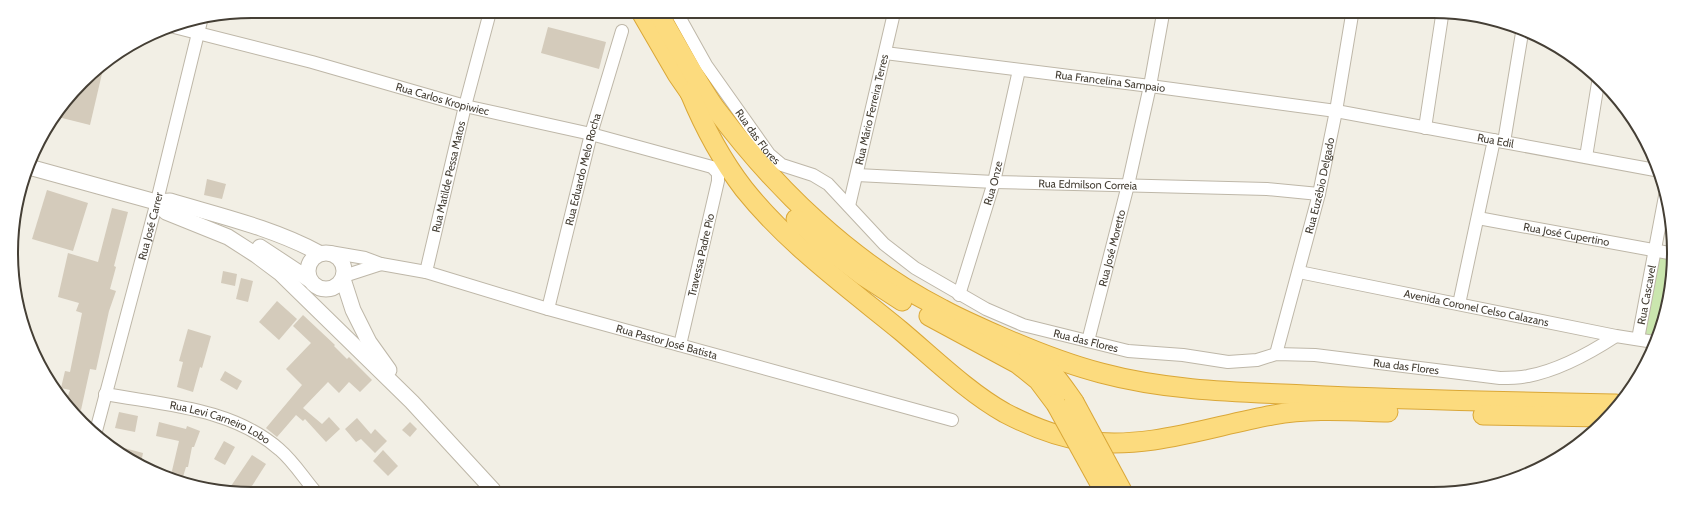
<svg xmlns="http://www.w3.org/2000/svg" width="1685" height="505" font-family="Cabin,sans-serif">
<rect width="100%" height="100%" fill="#f2efe5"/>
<path fill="#cae6ae" d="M1657 253 1669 257V300L1655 338 1640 336Z"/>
<g fill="#d4cbbb">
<path d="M548 27 606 42 599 69 541 53Z"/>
<path d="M104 65 90 125 58 117 93 71Z"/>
<path d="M207 179 226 184 222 199 204 195Z"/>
<path d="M47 190 88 203 73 251 32 239Z"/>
<path d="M112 208 128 212 114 266 116 267 110 289 116 291 109 311 96 370 90 369 81 410 73 408 66 401 70 390 61 388 65 371 70 372 82 313 76 311 79 303 58 297 68 253 98 262Z"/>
<path d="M223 271 237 274 235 286 221 283Z"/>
<path d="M241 278 253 281 248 302 236 299Z"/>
<path d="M277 301 297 319 279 340 259 322Z"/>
<path d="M303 315 335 345 334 346 347 359 349 357 372 380 360 392 349 382 339 393 328 382 303 408 322 424 329 417 340 429 326 442 305 419 303 421 296 415 277 437 266 428 302 385 286 369 311 343 293 326Z"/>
<path d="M188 329 211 336 202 368 200 367 193 392 177 387 183 362 179 361Z"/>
<path d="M225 371 242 381 237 390 220 380Z"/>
<path d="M119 412 138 416 135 432 115 428Z"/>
<path d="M357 418 371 434 375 429 387 441 375 453 361 439 356 442 345 429Z"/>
<path d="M159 422 186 429 187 426 200 431 194 447H192L188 467H186L182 480 171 475 179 441 156 436Z"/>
<path d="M410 422 417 429 410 437 402 430Z"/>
<path d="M224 441 235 447 225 465 214 459Z"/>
<path d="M113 445 143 453 141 463 119 453 113 448Z"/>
<path d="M383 450 398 466 388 476 373 461Z"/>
<path d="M252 455 266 464 250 489H229Z"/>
</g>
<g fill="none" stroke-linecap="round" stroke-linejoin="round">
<g stroke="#beb7a8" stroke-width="14">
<g id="minor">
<path id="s1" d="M677 13 706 65 769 154 782 165 813 175 828 184 884 244 915 268 986 309 1023 325 1128 351 1183 355 1228 362 1257 360 1276 354 1315 355 1500 378C1509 378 1519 378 1528 376 1560 370 1590 353 1616 336"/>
<path id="s2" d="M174 27 312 62 465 106 591 134 712 167 718 173V181L680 345"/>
<path id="s3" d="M885 53 1150 86 1336 111 1655 170"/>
<path d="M1425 128 1442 16"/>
<path d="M1504 142 1522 33"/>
<path d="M1586 157 1598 83"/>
<path id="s4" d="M857 175 994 182 1267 189 1319 194"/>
<path id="s5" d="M849 206 894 13"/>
<path id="s6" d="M1478 218 1669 253"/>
<path d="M13 221 14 219"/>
<path id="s7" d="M330 252 365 258 381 264 426 272 548 309 952 420"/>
<path id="s8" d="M426 272 465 106 490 12"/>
<path id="s9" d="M1299 272 1616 336 1654 342"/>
<path d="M344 276 381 264"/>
<path id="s10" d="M959 295 994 182 1019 70"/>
<path d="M1459 304 1494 140"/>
<path id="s11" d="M548 309 591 134 622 31"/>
<path id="s12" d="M1638 339 1665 196"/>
<path id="s13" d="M1088 341 1128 185 1150 86 1163 14"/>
<path id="s14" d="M1276 354 1319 194 1336 111 1352 15"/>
<path id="s15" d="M105 394C165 405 233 408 280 450 293 461 303 477 314 490"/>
<path id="s16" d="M96 431 155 209 201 21"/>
</g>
</g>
<g stroke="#beb7a8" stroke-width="17">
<g id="tertiary">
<path d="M29 167 156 202 170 201C220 216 273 228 319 253"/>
<path d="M156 202 166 212 228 237 256 255 280 273 412 402 493 490"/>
<path d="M260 247 310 280"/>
<circle cx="326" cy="271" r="18"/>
<path d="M343 279 353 310 369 342 389 370"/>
</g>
</g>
<g stroke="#daa737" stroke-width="21">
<g id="trunk">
<path d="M641 12 677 74 697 103"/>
<path d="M658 13C677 44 694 78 715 108 775 189 852 263 942 309 960 319 979 327 997 335 1031 350 1066 364 1101 373 1168 391 1237 392 1305 395 1409 400 1513 402 1616 404"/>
<path d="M690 93C704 127 721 159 744 189 788 244 847 287 901 331 933 358 969 393 1005 413 1030 426 1057 437 1085 441 1149 450 1211 426 1273 415 1311 408 1350 411 1388 412"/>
<path d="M796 219 829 250 862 275 902 301"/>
<path d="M929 316 1018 364 1038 380 1056 404"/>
<path d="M1030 357C1051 366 1061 384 1074 402"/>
<path d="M1483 415 1606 417"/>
</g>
</g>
<use href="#minor" stroke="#fff" stroke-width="12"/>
<use href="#tertiary" stroke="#fff" stroke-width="15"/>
<use href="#trunk" stroke="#fcdb7e" stroke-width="19"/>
<g stroke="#daa737" stroke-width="21" stroke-linecap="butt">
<g id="trunk-bridge">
<path d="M1074 402 1122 491"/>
<path d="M1056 404 1104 491"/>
</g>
</g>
<use href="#trunk-bridge" stroke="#fcdb7e" stroke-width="19"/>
</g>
<g text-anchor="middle" stroke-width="3.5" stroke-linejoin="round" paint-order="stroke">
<g font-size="11" fill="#453f35" stroke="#fff">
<text dy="4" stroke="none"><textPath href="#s3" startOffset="227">Rua Francelina Sampaio</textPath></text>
<text dy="4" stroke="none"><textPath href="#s2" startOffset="278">Rua Carlos Kropiwiec</textPath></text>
<text dy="4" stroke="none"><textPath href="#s5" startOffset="99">Rua Mário Ferreira Terres</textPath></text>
<text dy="4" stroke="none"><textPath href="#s1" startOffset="148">Rua das Flores</textPath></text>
<text dy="4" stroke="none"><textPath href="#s3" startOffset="617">Rua Edil</textPath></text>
<text dy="4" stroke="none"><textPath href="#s11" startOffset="144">Rua Eduardo Melo Rocha</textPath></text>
<text dy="4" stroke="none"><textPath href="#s8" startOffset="98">Rua Matilde Pessa Matos</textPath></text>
<text dy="4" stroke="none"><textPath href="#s10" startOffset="117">Rua Onze</textPath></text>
<text dy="4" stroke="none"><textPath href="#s4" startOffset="231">Rua Edmilson Correia</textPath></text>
<text dy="4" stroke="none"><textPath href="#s14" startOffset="174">Rua Euzébio Delgado</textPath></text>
<text dy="4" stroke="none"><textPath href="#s16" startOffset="212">Rua José Carrer</textPath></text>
<text dy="4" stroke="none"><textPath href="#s6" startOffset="90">Rua José Cupertino</textPath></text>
<text dy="4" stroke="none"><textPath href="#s13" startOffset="96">Rua José Moretto</textPath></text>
<text transform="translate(701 255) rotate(-77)" y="4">Travessa Padre Pio</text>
<text dy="4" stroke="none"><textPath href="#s12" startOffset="45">Rua Cascavel</textPath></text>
<text dy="4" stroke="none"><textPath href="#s9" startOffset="181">Avenida Coronel Celso Calazans</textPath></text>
<text dy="4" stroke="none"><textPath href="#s1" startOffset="544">Rua das Flores</textPath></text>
<text dy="4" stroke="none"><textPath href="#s7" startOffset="349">Rua Pastor José Batista</textPath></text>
<text dy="4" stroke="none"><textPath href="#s1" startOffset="868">Rua das Flores</textPath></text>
<text dy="4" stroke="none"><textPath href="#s15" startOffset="119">Rua Levi Carneiro Lobo</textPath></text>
</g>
</g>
<path d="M0 0H1685V505H0ZM252 18H1433A234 234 0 0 1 1667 252V253A234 234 0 0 1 1433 487H252A234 234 0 0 1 18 253V252A234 234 0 0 1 252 18Z" fill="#fff" fill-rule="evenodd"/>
<path fill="none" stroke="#453f35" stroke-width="2" d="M252 18H1433A234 234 0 0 1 1667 252V253A234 234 0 0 1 1433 487H252A234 234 0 0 1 18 253V252A234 234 0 0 1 252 18Z"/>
</svg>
